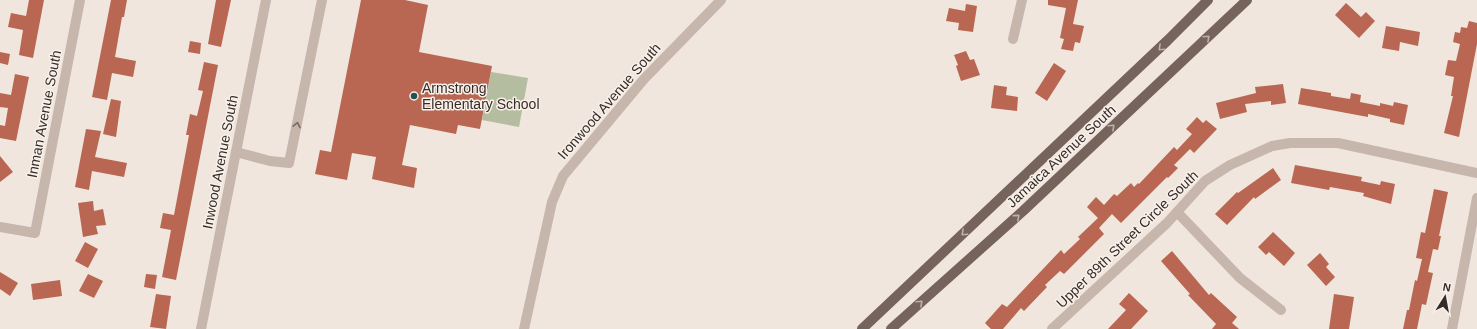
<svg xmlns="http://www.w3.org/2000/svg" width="1477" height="329" font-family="Arial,sans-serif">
<rect width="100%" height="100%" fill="#f0e6dd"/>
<path fill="#b4bd9f" d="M491 72 528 78 519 127 482 120Z"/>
<g fill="#b96752">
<path d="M29 0H44L33 58 19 55 23 30 8 27 11 13 26 16Z"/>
<path d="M111 0H127L124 17H122L115 57 136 61 133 77 112 73 107 100 92 97Z"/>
<path d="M216 0H231L221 47 208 44Z"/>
<path d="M361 0H405L428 5 419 52 492 66 480 129 458 125 456 134 410 125 402 165 417 168 414 188 372 179 376 157 352 153 347 180 315 174 320 150 331 152Z"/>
<path d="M1048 0H1078L1073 24 1084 26 1080 43 1075 42 1073 51 1061 49 1064 39 1060 38 1066 8 1048 5Z"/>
<path d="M1346 3 1361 17 1366 12 1375 21 1359 38 1335 15Z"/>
<path d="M966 4 977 6 973 32 958 30 959 23 946 21 949 8 965 11Z"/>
<path d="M1469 21 1477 23V44L1459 137 1444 133 1453 96H1451L1454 77 1445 75 1448 60 1456 61 1460 44 1453 42 1455 32 1460 33 1461 27 1467 28Z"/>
<path d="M1386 26 1420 32 1418 46 1400 42 1399 51 1382 48Z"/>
<path d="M190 41 201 43 200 54 188 52Z"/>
<path d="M966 51 970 60 974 59 980 75 961 81 956 66 958 65 954 55Z"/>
<path d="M0 52 10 54 8 65 0 63Z"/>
<path d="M204 62 218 65 176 280 162 277 171 230 160 228 163 213 174 215 189 135H186L190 114 197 116 203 91 198 90Z"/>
<path d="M1054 63 1066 71 1047 101 1035 93Z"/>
<path d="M15 74 29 77 16 141 0 138V125L5 126 8 108 0 107V93L11 95Z"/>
<path d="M1283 84 1286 103 1271 105V101L1245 104 1247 112 1220 119 1216 103 1256 93 1255 87Z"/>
<path d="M994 85 1007 87 1006 95 1018 97 1017 111 991 108Z"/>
<path d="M1301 88 1331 93V96L1350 99 1351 93 1361 95 1360 102 1380 106V103L1393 106 1394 102 1408 105 1404 125 1390 122V119L1368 114V117L1298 104Z"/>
<path d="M111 99 121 101 116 137 103 134Z"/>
<path d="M1197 117 1203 123 1206 120 1217 129 1194 153 1190 149 1174 165 1178 168 1168 178 1167 177 1121 223 1112 214 1099 228 1104 234 1064 274 1060 271 1045 285 1047 287 1024 311 1021 308 1003 329H991L985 323 1002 304 1007 307 1061 250 1064 254 1080 239 1078 237 1098 218 1087 207 1096 197 1104 205 1114 194 1117 196 1131 183 1134 187 1138 183 1139 184 1174 147 1177 150 1192 134 1186 129Z"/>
<path d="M86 129 101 131 95 157 127 163 124 177 92 171 89 190 75 187Z"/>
<path d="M0 156 13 172 0 182Z"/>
<path d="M1295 165 1362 177 1361 181 1380 185 1381 181 1395 184 1391 204 1363 196 1364 193 1330 187 1329 190 1291 183Z"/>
<path d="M1273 168 1281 180 1255 199 1254 197 1227 225 1215 214 1237 192 1238 193Z"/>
<path d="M1434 189 1448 192 1439 236H1441L1438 250 1433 249 1428 272 1433 273 1426 305 1422 304 1417 329H1403L1407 310H1409L1415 280 1417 281 1422 259 1416 258 1421 232 1425 233Z"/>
<path d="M93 201 94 211 103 209 106 225 96 226 98 234 83 237 78 203Z"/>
<path d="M1273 232 1295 253 1284 266 1269 252 1266 255 1258 247Z"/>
<path d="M85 242 98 249 88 268 75 261Z"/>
<path d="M1172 251 1209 295 1211 293 1237 317 1232 323 1239 329H1212L1216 324 1188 295 1190 294 1161 261Z"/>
<path d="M1320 253 1329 264 1326 267 1335 277 1326 286 1307 265Z"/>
<path d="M0 272 18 283 10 296 0 289Z"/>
<path d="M88 274 103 281 94 298 79 291Z"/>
<path d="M146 274 157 275 155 289 144 287Z"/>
<path d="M60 280 62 296 33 300 31 284Z"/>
<path d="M1129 293 1148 311 1131 329H1108L1126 310 1119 304Z"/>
<path d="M156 294 171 296 166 329 150 327Z"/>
<path d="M1334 294 1354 297 1349 329H1329Z"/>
</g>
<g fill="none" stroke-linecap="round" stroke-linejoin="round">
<g stroke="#c6b6ab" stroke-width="10">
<path d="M1013 39 1022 0"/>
<path d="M236 152 270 161 289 163 322 0"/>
<path d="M1177 212 1240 278 1281 310"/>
<path d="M0 227 35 233 80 0"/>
<path d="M201 329 266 0"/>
<path d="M524 329 552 202 563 176 644 79 721 0"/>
<path d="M1052 329 1167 223 1205 181 1230 165 1272 146 1290 143H1338L1477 173"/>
<path d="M1452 329 1477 198"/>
</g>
<g stroke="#75635c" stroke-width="10">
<path d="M862 329 1168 40 1208 0"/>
<path d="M891 329 1023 211 1247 0"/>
</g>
</g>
<defs><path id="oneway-chevron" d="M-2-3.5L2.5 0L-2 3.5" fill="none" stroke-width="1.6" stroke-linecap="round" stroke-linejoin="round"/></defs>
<g stroke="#bdb1aa">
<use href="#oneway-chevron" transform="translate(1207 38) rotate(-43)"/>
<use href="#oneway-chevron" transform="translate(1161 48) rotate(137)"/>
<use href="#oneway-chevron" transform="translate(1112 127) rotate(-43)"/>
<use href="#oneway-chevron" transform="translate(1017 217) rotate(-41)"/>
<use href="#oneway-chevron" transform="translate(964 233) rotate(137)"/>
<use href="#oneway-chevron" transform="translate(920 303) rotate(-43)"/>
</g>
<use stroke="#766a64" href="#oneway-chevron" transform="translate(297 125) rotate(-78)"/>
<circle fill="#235152" stroke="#f8f0e9" stroke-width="1.5" cx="414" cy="96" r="4"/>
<g text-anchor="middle" stroke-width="3" stroke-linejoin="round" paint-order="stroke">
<g font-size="14" fill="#352c29" stroke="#f8f0e9" text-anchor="start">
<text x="422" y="93">Armstrong<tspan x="422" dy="16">Elementary School</tspan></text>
</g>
<g font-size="14" fill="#352c29" stroke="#f8f0e9">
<text transform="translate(609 101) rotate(-49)" y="5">Ironwood Avenue South</text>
<text transform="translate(44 114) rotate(-79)" y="5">Inman Avenue South</text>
<text transform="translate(1061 156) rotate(-43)" y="5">Jamaica Avenue South</text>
<text transform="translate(220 162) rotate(-79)" y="5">Inwood Avenue South</text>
<text transform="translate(1127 239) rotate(-44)" y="5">Upper 89th Street Circle South</text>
</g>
</g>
<g transform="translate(1445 297) rotate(11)" stroke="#f8f0e9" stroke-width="3" paint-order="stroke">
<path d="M0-3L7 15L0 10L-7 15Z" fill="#352c29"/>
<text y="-6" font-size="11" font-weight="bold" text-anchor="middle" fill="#352c29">N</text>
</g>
</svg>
